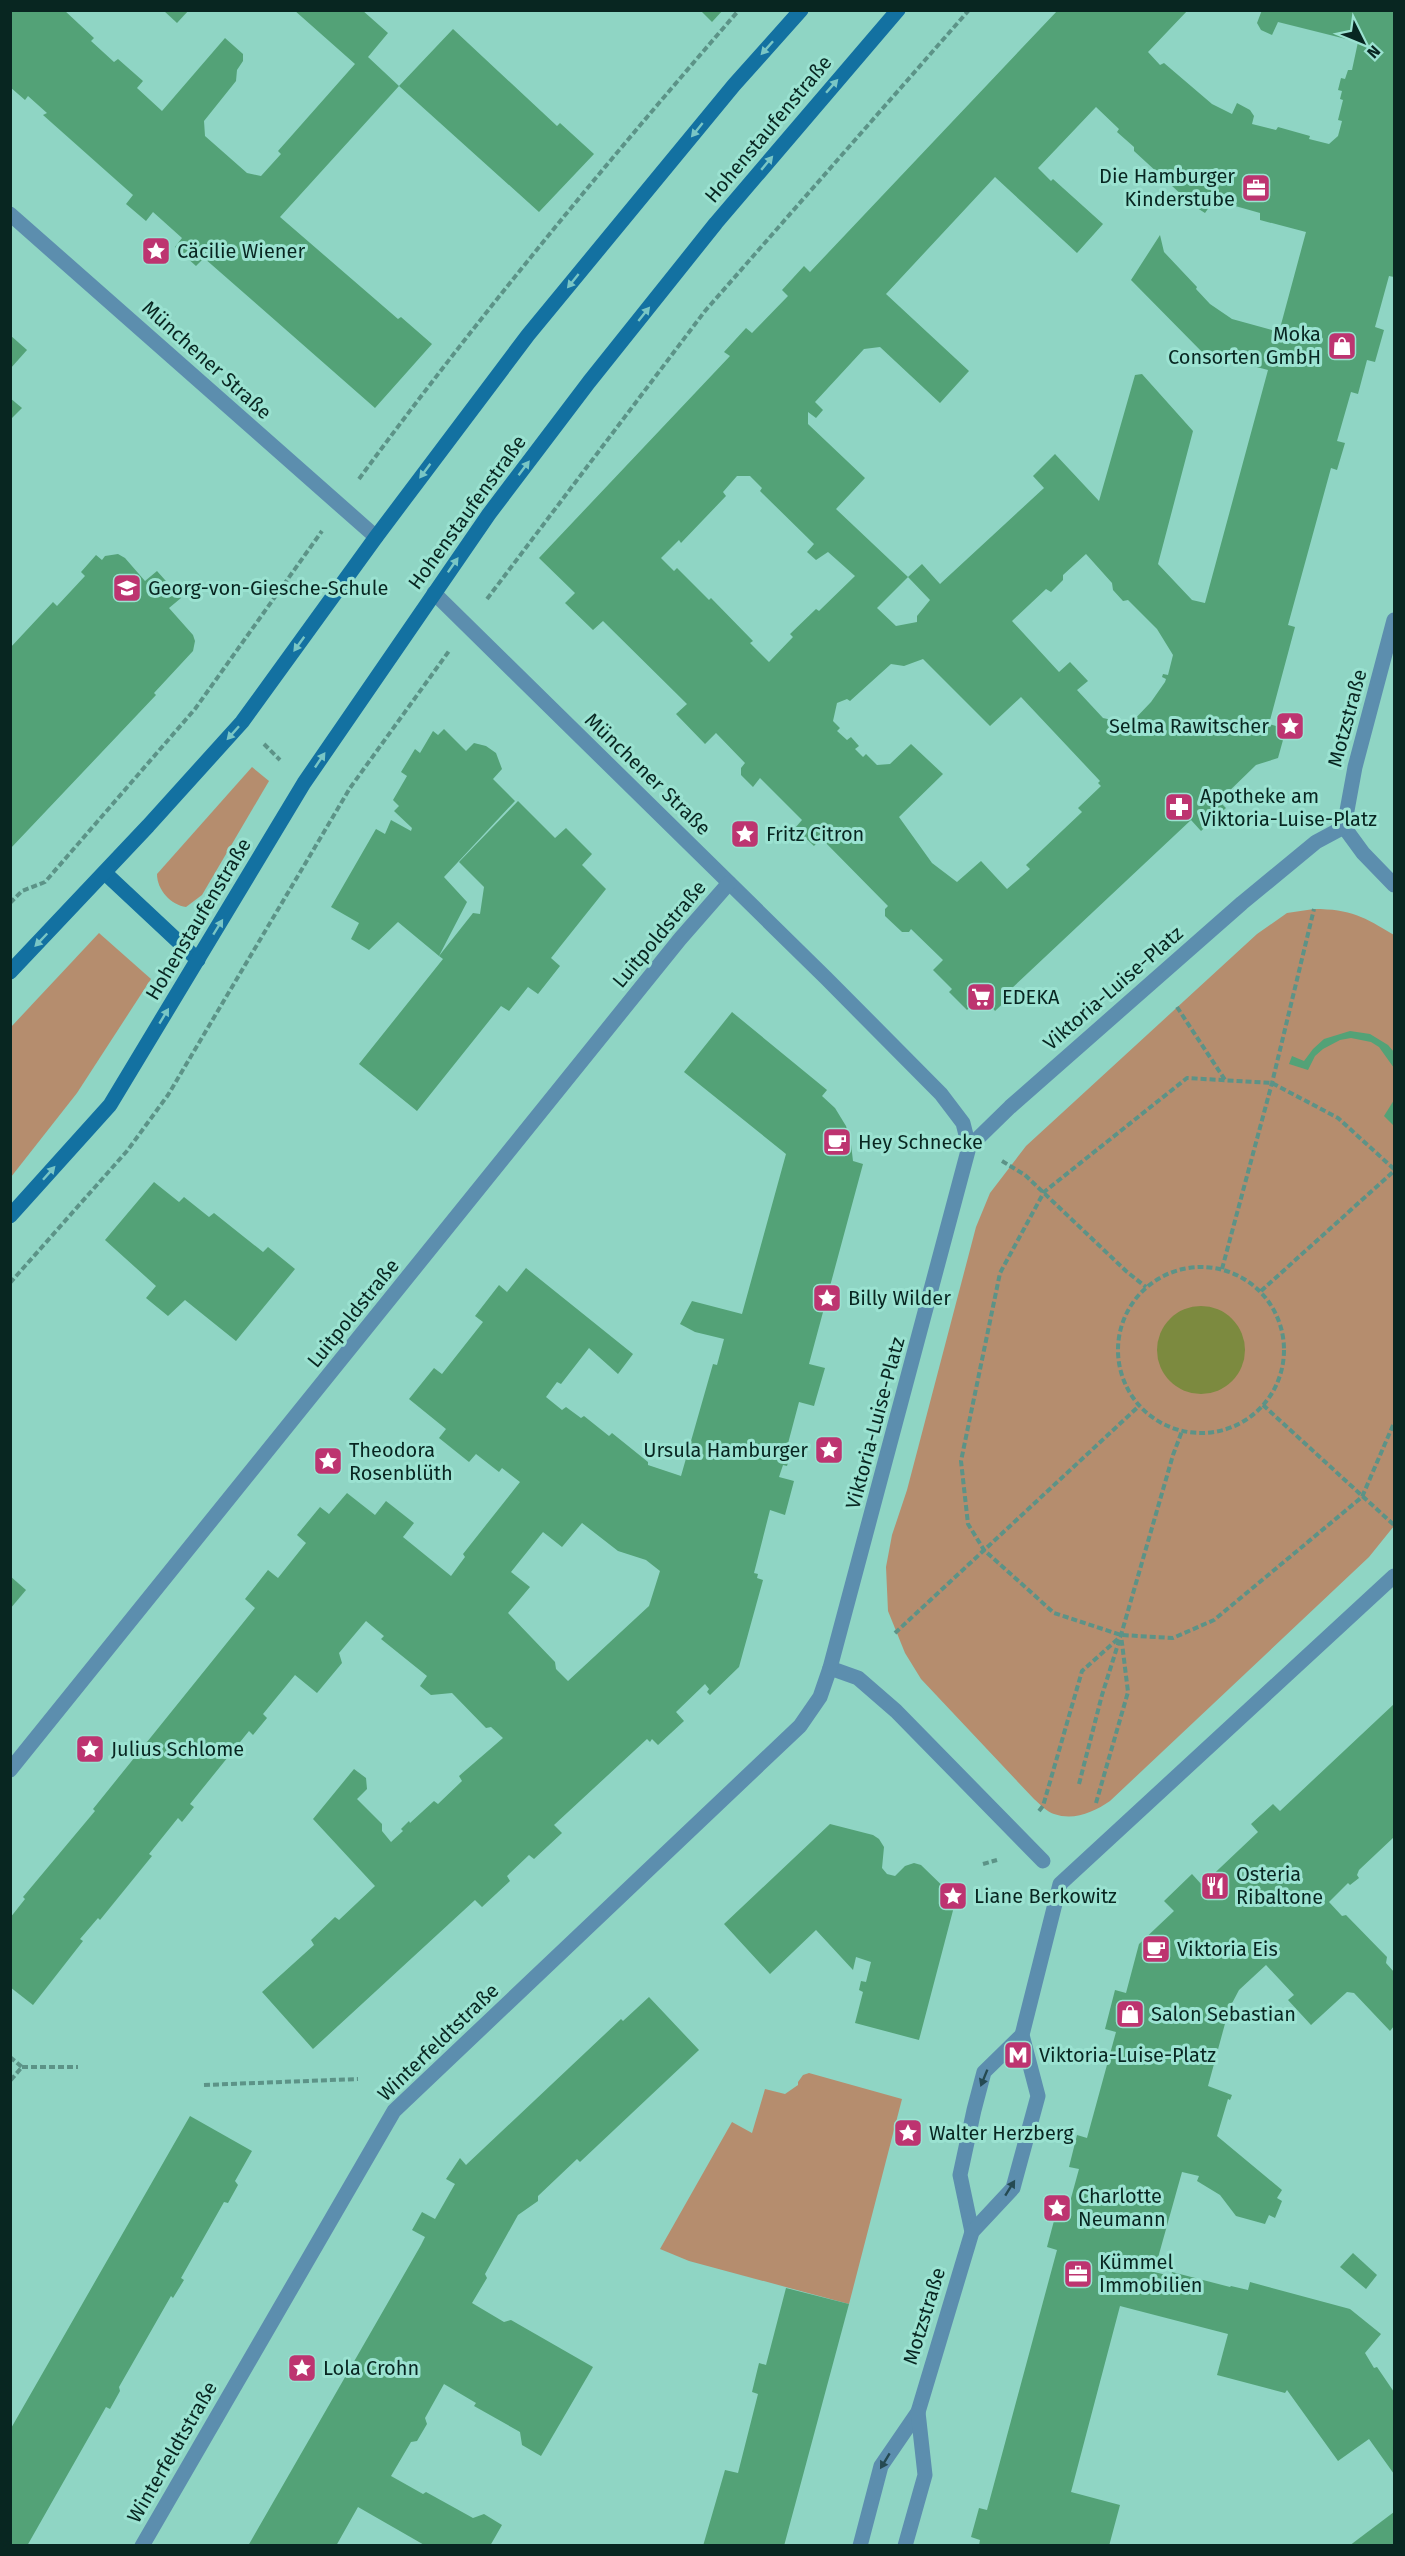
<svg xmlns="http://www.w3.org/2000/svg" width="1405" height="2556" font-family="'Fira Sans',sans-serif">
<rect width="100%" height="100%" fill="#8fd5c4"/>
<g fill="#b58d6e">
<path d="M252 767 269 781 202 895 186 907C171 905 157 890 157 874Z"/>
<path d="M1314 909C1351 909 1364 917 1394 935V1526L1369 1557 1110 1801C1094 1812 1074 1821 1054 1814 1047 1812 1040 1804 1034 1799L921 1679 905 1653 888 1611 886 1567 892 1535 907 1490 976 1227 990 1193 1026 1146 1257 934 1287 913Z"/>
<path d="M99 933 151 979 77 1093 11 1177V1027Z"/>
<path d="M809 2073 902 2099 849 2304 689 2261 660 2249 732 2122 752 2133 765 2089 785 2094 798 2085V2082L803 2075Z"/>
</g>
<circle fill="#7c8a3f" cx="1201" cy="1350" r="44"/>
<g fill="#53a277" fill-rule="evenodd">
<path d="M10 10H64L94 38 91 41 114 62 118 59 143 81 137 88 162 111 225 38 243 54V61L237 70 236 81 204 121 205 136 247 173 261 176 281 154 278 151 355 64 294 10H362L388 33 368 57 399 86 280 217 398 319 401 317 432 344 375 408 204 258 196 266 175 247 182 238 153 212 146 221 126 204 133 195 43 115 47 113 28 96 25 100 10 87Z"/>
<path d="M163 10H189L177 23Z"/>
<path d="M700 10H723L712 22Z"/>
<path d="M1058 10H1188L1148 52 1160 65 1164 63 1212 104 1232 114 1237 103 1250 110 1254 116 1252 124 1276 130 1278 127 1310 136 1309 139 1329 144 1338 136 1342 121 1338 120 1343 100 1340 99 1342 91 1338 90 1341 78 1345 79 1348 70H1352L1358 42 1278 22 1272 35 1261 30 1257 23 1262 10H1394V277L1389 276 1375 327 1384 330 1375 362 1367 360 1358 394 1351 392 1337 441 1345 443 1337 470 1331 468 1288 625 1295 627 1269 724 1276 726 1283 740 1278 758 1256 765 1219 801 1226 808 1201 831 1191 820 1011 989 1014 993 995 1011 992 1007H970L967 1010 949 992 952 989 933 970 943 960 911 929 909 932H902L885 916V909L888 906 821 838 814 846 795 828 802 820 760 778 753 787 741 775V768L745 763 716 733 705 744 676 714 687 704 603 621 593 630 565 603 575 593 539 558 730 356 724 352 746 328 752 333 788 296 782 290 804 266 810 272ZM1096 107 1119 129 1117 132 1134 147V151L1184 197 1183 199 1205 213 1214 200 1260 213V220L1306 232 1279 332 1232 319 1210 304 1196 289 1197 287 1164 252 1160 235 1131 280 1203 353 1268 370 1205 603 1192 600 1158 564 1193 431 1142 374 1135 375 1099 501 1055 454 1033 476 1044 488 940 584 922 564 908 577 930 600 917 616V622L896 626 877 608 908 577 836 509 865 478 808 424V412L816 418 823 410 815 402 864 349 880 347 940 403 969 371 886 294 995 177 1077 253 1103 224 1053 179 1051 181 1038 168ZM737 476H750L762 488 760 491 814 544 807 552 816 560 828 552 855 576 819 611 816 609 790 634 793 637 769 662 750 643 753 641 711 598 709 600 677 568 674 571 661 558 679 540 681 543 726 496 723 492ZM1086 554 1112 583 1113 590 1123 601 1128 600 1157 629 1173 655 1168 675 1163 674 1162 677 1166 679 1165 682 1151 702 1130 724 1103 718 1077 690 1088 681 1070 662 1059 672 1012 621 1046 589 1051 592 1063 580V575ZM923 659 990 726 1021 697 1100 781 1098 783 1101 786 1078 808 1082 812 1026 865 1030 869 1007 889 981 861 957 882 932 863 899 817 943 774 911 744 890 764 877 765 866 754 863 757 855 749 859 746 851 737 847 740 837 731 840 728 833 721 837 703 847 699 850 701 891 664 904 666Z"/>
<path d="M453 29 557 126 560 123 594 154 539 212 399 86Z"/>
<path d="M10 335 27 350 10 369Z"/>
<path d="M10 398 22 408 10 420Z"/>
<path d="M118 554 125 558 145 581 157 571 181 598 169 608 193 635 195 641 193 651 154 693 156 695 10 849V648L53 602 57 606 85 576 81 572 96 555 102 560 105 556Z"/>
<path d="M444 729 466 751 474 743 486 746 496 753 502 769 493 779 515 801 444 877 467 902 439 956 398 922 369 950 351 939 359 923 331 907 376 829 385 834 391 820 411 831 412 828 394 811 399 806 393 800 407 776 401 772 415 749 420 753 433 731 438 735Z"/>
<path d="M518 801 555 838 566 828 592 854 582 865 606 889 551 958 560 966 538 994 528 987 509 1011 501 1006 417 1111 359 1064 443 959 439 956 473 913 480 914 484 887 459 862Z"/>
<path d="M732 1012 827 1090 822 1096 835 1108 846 1126 851 1144 853 1161 863 1164 809 1364 825 1368 814 1406 799 1402 786 1451 791 1452 787 1466 783 1465 779 1477 794 1481 785 1515 770 1510 754 1573 758 1574 757 1578 763 1580 739 1667 710 1695 707 1692 709 1689 705 1684 676 1712 684 1721 658 1745 652 1739 650 1742 647 1739 554 1825 562 1833 534 1859 529 1855 507 1876 510 1881 482 1907 475 1900 313 2049 262 1992 314 1945 311 1940 335 1917 339 1920 375 1886 313 1819 354 1769 366 1778 367 1789 357 1799 382 1824V1831L391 1842 403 1831 401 1829 409 1821 410 1823 434 1801 438 1804 462 1781 459 1776 503 1738 491 1727 486 1728 452 1693 431 1695 420 1686 427 1676 381 1639 384 1636 366 1621 339 1653 342 1663 317 1693 295 1675 263 1714 267 1718 253 1735 249 1731 190 1804 194 1807 182 1822 178 1818 149 1854 152 1856 100 1920 98 1918 80 1939 83 1941 33 2005 10 1987V1918L25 1899 23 1897 95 1811 93 1809 255 1608 245 1599 268 1570 278 1578 306 1543 297 1535 320 1507 329 1514 347 1493 375 1515 386 1501 414 1523 403 1537 451 1576 465 1557 463 1554 520 1482 502 1468 499 1472 476 1454 469 1462 439 1438 446 1429 409 1399 434 1368 442 1374 483 1322 475 1316 499 1285 507 1292 526 1268 633 1354 618 1374 589 1348 561 1384 557 1382 546 1397 562 1410 566 1407 581 1418 584 1416 609 1436 612 1433 648 1462V1465L681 1476 713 1364 717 1365 724 1339 695 1332 680 1324 692 1301 742 1314 786 1154 684 1072ZM582 1523 618 1551 646 1560 660 1571 649 1606 568 1681 556 1669 555 1662 508 1613 530 1587 511 1572 543 1532 562 1547Z"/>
<path d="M1350 1031 1370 1034 1388 1045 1394 1052V1068L1379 1047 1371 1042 1351 1038 1340 1040 1323 1049 1315 1056 1308 1070 1289 1064 1292 1056 1304 1061 1313 1049 1324 1039Z"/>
<path d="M1394 1100V1126L1384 1116Z"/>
<path d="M154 1182 179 1202 184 1197 209 1217 214 1213 263 1252 268 1247 295 1269 236 1341 185 1300 168 1316 146 1298 156 1286 105 1240Z"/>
<path d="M10 1576 26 1590 10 1609Z"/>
<path d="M1394 1704V1837L1359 1870 1357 1875 1359 1878 1350 1885 1348 1883 1329 1902 1342 1916 1346 1915 1387 1957 1386 1963 1394 1972V2026L1390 2031 1354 1993 1347 1992 1311 2025 1288 2000 1294 1995 1266 1965 1239 1990 1229 2009 1208 2086 1232 2095 1230 2100 1228 2099 1217 2136 1282 2190 1277 2198 1282 2201 1275 2218 1269 2215 1265 2224 1236 2216 1220 2195 1197 2181 1199 2176 1182 2172 1154 2272 1171 2276 1172 2272 1230 2287 1231 2286 1248 2290 1250 2282 1350 2309 1381 2334 1365 2353 1374 2368 1377 2367 1394 2392V2474L1369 2439 1338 2461 1287 2390 1285 2393 1217 2375 1228 2334 1120 2306 1071 2492 1120 2505 1109 2546H979L980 2540 971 2537 979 2508 987 2510 1057 2250 1047 2247 1055 2217 1065 2220 1079 2169 1069 2167 1077 2135 1087 2138 1116 2032 1105 2029 1115 1990 1126 1993 1139 1944 1174 1911 1164 1901 1192 1874 1202 1885 1258 1832 1251 1824 1273 1804 1280 1811Z"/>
<path d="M830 1824 873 1835 879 1839 884 1847 882 1868 887 1874 895 1876 905 1866 914 1863 921 1865 956 1899 919 2040 855 2023 863 1992 859 1990 861 1981 866 1982 871 1962 856 1957 853 1970 816 1930 770 1974 724 1924Z"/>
<path d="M649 1997 699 2050 580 2162 577 2159 538 2196V2201L518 2215 485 2274 487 2278 472 2303 504 2322 511 2320 593 2367 541 2456 522 2445 520 2432 474 2406 476 2403 444 2384 425 2418 427 2424 417 2441 411 2442 391 2476 423 2494 426 2492 473 2518 484 2514 502 2525 490 2546H426L358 2507 336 2546H248L421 2245 425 2237 412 2230 422 2212 435 2219 455 2184 446 2179 460 2158 466 2165 621 2019 623 2021Z"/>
<path d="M190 2116 252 2151 235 2181 238 2185 228 2203 224 2202 181 2278 184 2280 173 2298 171 2296 119 2387 120 2391 110 2409 106 2407 27 2546H10V2430Z"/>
<path d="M1353 2253 1377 2275 1366 2289 1340 2267Z"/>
<path d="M786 2288 849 2304 784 2546H703L725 2470 738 2473 758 2394 752 2392 759 2363 766 2365Z"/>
<path d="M1394 2512V2546H1349Z"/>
</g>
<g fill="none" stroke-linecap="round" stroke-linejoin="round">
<g stroke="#5c9387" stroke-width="4" stroke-dasharray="6 3" stroke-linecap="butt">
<path d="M359 479C478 317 607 162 739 10"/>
<path d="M487 599 705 311 969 10"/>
<path d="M264 744 280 760"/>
<path d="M10 903 22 891 45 882 195 709 322 531"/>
<path d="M1177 1007 1225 1080"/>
<path d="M1002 1161 1025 1175 1126 1271 1146 1287"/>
<path d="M1394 1169 1338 1118 1272 1083 1187 1078 1044 1192 1000 1273 961 1461 968 1524 984 1550 1054 1613 1121 1635 1173 1638 1214 1620 1362 1497 1394 1423"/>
<circle cx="1201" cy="1350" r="83"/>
<path d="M1222 1269 1272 1083 1314 909"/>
<path d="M10 1283 127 1151 168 1095 350 788 449 651"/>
<path d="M1261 1291 1394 1171"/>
<path d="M1263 1405 1394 1525"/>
<path d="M895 1633 1139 1406"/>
<path d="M1079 1784 1102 1695 1120 1638"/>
<path d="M1096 1803 1128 1692 1121 1635 1173 1455 1182 1431"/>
<path d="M1039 1811 1043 1806 1082 1671 1121 1636"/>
<path d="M983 1864 997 1860"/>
<path d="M10 2057 22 2067 10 2081"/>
<path d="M22 2067H78"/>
<path d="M204 2085 358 2079"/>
</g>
<g stroke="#5c8eae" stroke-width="15">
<path d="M10 214 376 537"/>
<path d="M434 593 826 978 941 1094 963 1123 969 1147"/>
<path d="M1344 827 1355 767 1394 620"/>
<path d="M1344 827 1363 853 1394 885"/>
<path d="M830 1668 858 1678 896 1711 1043 1861"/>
<path d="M10 1770 680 939 729 883"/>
<path d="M972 2232 960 2175 974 2110 984 2072 1022 2035"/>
<path d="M142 2546 394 2111 800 1726 820 1697 830 1668 969 1147 1010 1107 1242 903 1316 842 1344 827"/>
<path d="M860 2546 881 2466 918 2412 972 2232 1013 2188 1038 2096 1022 2035 1060 1884 1394 1576"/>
<path d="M905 2546 925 2475 918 2412"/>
</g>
<g stroke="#1371a1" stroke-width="15">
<path d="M105 873 198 960"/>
<path d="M10 972 148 826 242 722 376 537 528 335 734 85 801 10"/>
<path d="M10 1216 110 1105 304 783 489 514 589 382 716 223 898 10"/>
</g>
</g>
<defs><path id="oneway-solid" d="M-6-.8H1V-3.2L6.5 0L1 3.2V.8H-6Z" transform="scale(1.5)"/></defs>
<g fill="#79c6c5">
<use href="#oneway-solid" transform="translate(767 48) rotate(132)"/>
<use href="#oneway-solid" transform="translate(832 86) rotate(-49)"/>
<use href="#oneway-solid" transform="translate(697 130) rotate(129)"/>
<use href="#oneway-solid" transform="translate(767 163) rotate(-50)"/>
<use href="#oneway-solid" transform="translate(573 281) rotate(129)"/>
<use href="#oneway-solid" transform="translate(644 314) rotate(-51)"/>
<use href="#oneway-solid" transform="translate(524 468) rotate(-53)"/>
<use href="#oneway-solid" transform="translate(425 471) rotate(127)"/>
<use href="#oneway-solid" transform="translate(453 565) rotate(-55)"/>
<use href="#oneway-solid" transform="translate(299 644) rotate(126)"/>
<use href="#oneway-solid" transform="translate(233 733) rotate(132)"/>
<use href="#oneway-solid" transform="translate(320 760) rotate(-56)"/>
<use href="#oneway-solid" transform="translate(218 927) rotate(-58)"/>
<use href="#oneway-solid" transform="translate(41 940) rotate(134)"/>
<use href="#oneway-solid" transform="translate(164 1016) rotate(-59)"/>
<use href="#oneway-solid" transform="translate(49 1173) rotate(-48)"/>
</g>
<g fill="#254a52">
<use href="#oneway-solid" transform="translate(984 2078) rotate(112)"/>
<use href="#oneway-solid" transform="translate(1010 2188) rotate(-58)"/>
<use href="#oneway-solid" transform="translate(885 2461) rotate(121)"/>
</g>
<defs>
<g id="office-square" transform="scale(1.5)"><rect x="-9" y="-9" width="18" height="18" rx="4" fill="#bd3470" stroke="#9be2d1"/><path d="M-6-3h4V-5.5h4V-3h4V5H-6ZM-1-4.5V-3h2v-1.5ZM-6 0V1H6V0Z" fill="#fff"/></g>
<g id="sight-square" transform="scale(1.5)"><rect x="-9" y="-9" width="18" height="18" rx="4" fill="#bd3470" stroke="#9be2d1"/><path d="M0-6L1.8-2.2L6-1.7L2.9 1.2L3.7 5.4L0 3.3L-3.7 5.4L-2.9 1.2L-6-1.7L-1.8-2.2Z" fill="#fff"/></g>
<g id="shop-square" transform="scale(1.5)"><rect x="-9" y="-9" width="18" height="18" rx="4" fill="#bd3470" stroke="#9be2d1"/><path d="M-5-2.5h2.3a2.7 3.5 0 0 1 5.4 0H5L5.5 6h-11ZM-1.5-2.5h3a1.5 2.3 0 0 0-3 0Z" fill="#fff"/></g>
<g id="school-square" transform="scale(1.5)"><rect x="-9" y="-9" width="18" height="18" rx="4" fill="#bd3470" stroke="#9be2d1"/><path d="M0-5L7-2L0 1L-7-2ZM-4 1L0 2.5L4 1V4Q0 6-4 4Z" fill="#fff"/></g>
<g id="pharmacy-square" transform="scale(1.5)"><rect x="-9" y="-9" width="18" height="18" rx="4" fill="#bd3470" stroke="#9be2d1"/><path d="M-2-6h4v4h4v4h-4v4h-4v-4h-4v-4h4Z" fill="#fff"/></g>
<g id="supermarket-square" transform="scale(1.5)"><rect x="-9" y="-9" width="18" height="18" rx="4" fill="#bd3470" stroke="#9be2d1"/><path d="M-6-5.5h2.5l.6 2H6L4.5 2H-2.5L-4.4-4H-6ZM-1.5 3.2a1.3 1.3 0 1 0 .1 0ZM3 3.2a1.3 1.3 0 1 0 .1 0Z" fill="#fff"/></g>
<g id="cafe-square" transform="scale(1.5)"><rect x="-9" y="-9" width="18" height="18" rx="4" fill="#bd3470" stroke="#9be2d1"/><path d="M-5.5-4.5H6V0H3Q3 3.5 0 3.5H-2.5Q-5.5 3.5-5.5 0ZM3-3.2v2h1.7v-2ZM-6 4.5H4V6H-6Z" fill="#fff"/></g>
<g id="restaurant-square" transform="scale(1.5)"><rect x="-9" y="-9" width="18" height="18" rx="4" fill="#bd3470" stroke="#9be2d1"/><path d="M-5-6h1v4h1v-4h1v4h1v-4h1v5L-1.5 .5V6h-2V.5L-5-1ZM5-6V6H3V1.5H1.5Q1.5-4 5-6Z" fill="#fff"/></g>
<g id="metro-square" transform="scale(1.5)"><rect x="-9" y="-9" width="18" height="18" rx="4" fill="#bd3470" stroke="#9be2d1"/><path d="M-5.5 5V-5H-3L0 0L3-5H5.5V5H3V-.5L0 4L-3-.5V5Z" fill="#fff"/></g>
</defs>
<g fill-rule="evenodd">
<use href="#office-square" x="1256" y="188"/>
<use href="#sight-square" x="156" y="251"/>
<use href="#shop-square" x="1342" y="346"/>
<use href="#school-square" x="127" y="588"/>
<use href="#sight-square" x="1290" y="726"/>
<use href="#pharmacy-square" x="1179" y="807"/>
<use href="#sight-square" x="745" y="834"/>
<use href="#supermarket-square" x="981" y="997"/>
<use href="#cafe-square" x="837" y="1142"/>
<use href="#sight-square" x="827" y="1298"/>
<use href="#sight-square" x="829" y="1450"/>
<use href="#sight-square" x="328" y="1461"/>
<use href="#sight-square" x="90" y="1749"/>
<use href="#restaurant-square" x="1215" y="1886"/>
<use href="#sight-square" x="953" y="1896"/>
<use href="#cafe-square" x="1156" y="1949"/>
<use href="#shop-square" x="1130" y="2014"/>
<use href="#metro-square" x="1018" y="2055"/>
<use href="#sight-square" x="908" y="2133"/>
<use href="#sight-square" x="1057" y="2208"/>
<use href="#office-square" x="1078" y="2274"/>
<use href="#sight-square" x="302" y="2368"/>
</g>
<g text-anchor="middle" stroke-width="6" stroke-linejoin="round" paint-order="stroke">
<g font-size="20" fill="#082621" stroke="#9be2d1">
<text transform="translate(768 129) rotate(-50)" y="7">Hohenstaufenstraße</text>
<text transform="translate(207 360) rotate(42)" y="7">Münchener Straße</text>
<text transform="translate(467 512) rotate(-54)" y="7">Hohenstaufenstraße</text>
<text transform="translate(1347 718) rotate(-75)" y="7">Motzstraße</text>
<text transform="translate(648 774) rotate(44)" y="7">Münchener Straße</text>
<text transform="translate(198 919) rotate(-59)" y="7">Hohenstaufenstraße</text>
<text transform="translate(659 934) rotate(-50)" y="7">Luitpoldstraße</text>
<text transform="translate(1113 988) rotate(-41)" y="7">Viktoria-Luise-Platz</text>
<text transform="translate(353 1313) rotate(-51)" y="7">Luitpoldstraße</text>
<text transform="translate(875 1423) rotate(-75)" y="7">Viktoria-Luise-Platz</text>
<text transform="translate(438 2042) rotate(-44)" y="7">Winterfeldtstraße</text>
<text transform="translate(924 2316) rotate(-73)" y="7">Motzstraße</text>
<text transform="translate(172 2452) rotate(-60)" y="7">Winterfeldtstraße</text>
</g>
<g font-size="20" fill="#082621" stroke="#9be2d1" text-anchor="start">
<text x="1235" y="183" text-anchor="end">Die Hamburger<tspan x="1235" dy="23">Kinderstube</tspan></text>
<text x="177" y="258">Cäcilie Wiener</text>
<text x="1321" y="341" text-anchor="end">Moka<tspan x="1321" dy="23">Consorten GmbH</tspan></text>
<text x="148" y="595">Georg-von-Giesche-Schule</text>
<text x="1269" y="733" text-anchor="end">Selma Rawitscher</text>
<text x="1200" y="803">Apotheke am<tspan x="1200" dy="23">Viktoria-Luise-Platz</tspan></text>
<text x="766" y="841">Fritz Citron</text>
<text x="1002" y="1004">EDEKA</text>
<text x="858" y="1149">Hey Schnecke</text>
<text x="848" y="1305">Billy Wilder</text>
<text x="349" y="1457">Theodora<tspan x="349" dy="23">Rosenblüth</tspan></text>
<text x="808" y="1457" text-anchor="end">Ursula Hamburger</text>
<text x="111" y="1756">Julius Schlome</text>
<text x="1236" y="1881">Osteria<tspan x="1236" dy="23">Ribaltone</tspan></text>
<text x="974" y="1903">Liane Berkowitz</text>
<text x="1177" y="1956">Viktoria Eis</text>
<text x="1151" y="2021">Salon Sebastian</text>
<text x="1039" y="2062">Viktoria-Luise-Platz</text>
<text x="929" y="2140">Walter Herzberg</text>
<text x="1078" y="2203">Charlotte<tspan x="1078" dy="23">Neumann</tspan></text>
<text x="1099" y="2269">Kümmel<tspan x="1099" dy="23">Immobilien</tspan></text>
<text x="323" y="2375">Lola Crohn</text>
</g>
</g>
<rect width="1405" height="2556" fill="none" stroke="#082621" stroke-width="24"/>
<g transform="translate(1363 42) rotate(133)" stroke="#9be2d1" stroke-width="4.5" paint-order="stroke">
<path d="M0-4.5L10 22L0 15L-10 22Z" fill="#082621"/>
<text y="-9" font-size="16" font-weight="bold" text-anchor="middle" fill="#082621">N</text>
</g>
</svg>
